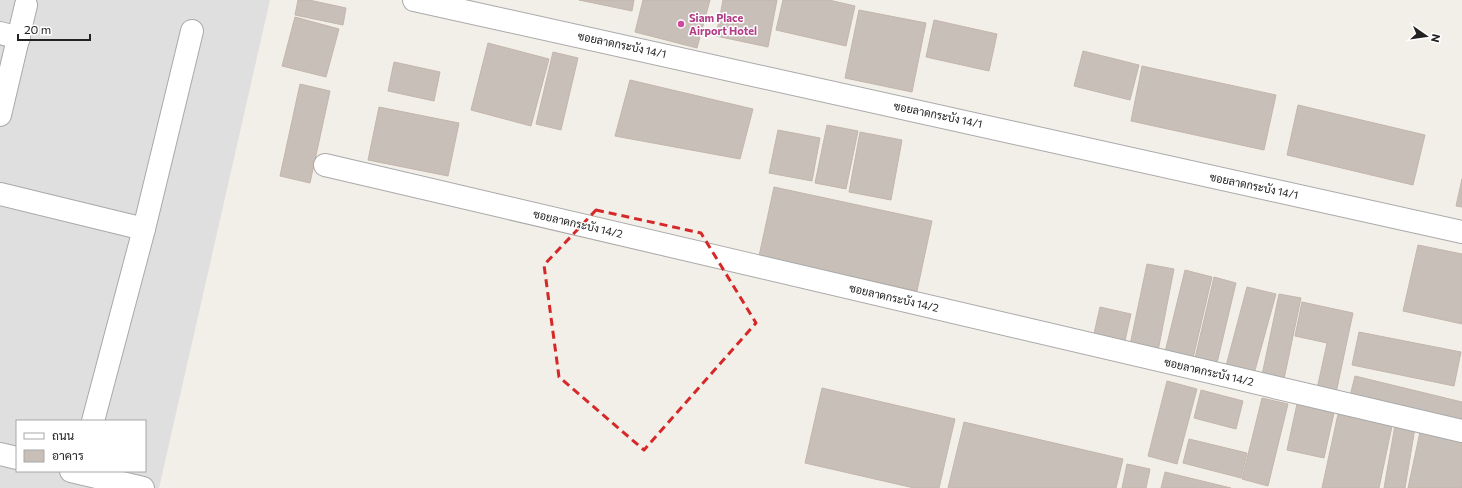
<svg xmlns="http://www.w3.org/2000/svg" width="1462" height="488" font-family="Commissioner,Sarabun,sans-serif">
<rect width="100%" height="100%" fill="#f2efe9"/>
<path fill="#e0dfdf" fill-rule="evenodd" d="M0 0H270L159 488H0ZM17 421H145V471H17Z"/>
<g fill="#c7bfb8" stroke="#c4b6ab">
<path d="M298 0H309L346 8 343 25 295 15Z"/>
<path d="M579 0H634L632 11Z"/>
<path d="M643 0H710L697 48 635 32Z"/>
<path d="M723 0H777L768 47 716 36Z"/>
<path d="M783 0H829L855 6 846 46 776 30Z"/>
<path d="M859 10 926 23 912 92 845 78Z"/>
<path d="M295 17 339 29 326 77 282 66Z"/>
<path d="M934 20 997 34 989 71 926 57Z"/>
<path d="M488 43 549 59 531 126 471 110Z"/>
<path d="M1083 51 1139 65 1130 100 1074 86Z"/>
<path d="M553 52 578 58 561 130 536 124Z"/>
<path d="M394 62 440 72 434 101 388 91Z"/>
<path d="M1142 66 1276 95 1264 150 1131 121Z"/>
<path d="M630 80 753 109 740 159 615 136Z"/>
<path d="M300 84 330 91 310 183 280 176Z"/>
<path d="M1298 105 1425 135 1413 185 1287 155Z"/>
<path d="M379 107 459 123 448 176 368 160Z"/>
<path d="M827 125 858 131 846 189 815 183Z"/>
<path d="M778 130 820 138 812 181 769 173Z"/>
<path d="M860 132 902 140 891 200 849 192Z"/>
<path d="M1462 179V207L1456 206Z"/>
<path d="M774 187 932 221 917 291 759 256Z"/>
<path d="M1418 245 1462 254V324L1403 311Z"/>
<path d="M1147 264 1174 269 1158 351 1130 345Z"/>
<path d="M1185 270 1212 277 1193 358 1165 352Z"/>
<path d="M1214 277 1236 283 1217 363 1195 358Z"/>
<path d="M1247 287 1276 294 1254 374 1226 366Z"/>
<path d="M1279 294 1301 298 1284 379 1262 375Z"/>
<path d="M1302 302 1353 313 1336 393 1317 389 1327 343 1295 336Z"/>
<path d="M1100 307 1131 314 1124 345 1093 338Z"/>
<path d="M1359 332 1461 352 1454 386 1352 365Z"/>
<path d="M1355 376 1462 402V424L1350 396Z"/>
<path d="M1167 381 1197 389 1177 464 1148 456Z"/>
<path d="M822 388 955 419 939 488H914L805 463Z"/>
<path d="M1201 390 1243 401 1236 429 1194 418Z"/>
<path d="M1262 398 1288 404 1268 486 1242 479Z"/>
<path d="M1297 404 1334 413 1324 458 1287 450Z"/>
<path d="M1338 414 1392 426 1379 488H1322Z"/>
<path d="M964 422 1123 459 1116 488H948Z"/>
<path d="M1395 425 1415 428 1405 488H1384Z"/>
<path d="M1420 432 1462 441V488H1408Z"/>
<path d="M1189 439 1247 453 1241 478 1183 463Z"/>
<path d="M1127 464 1150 469 1146 488H1122Z"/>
<path d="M1165 472 1231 488H1161Z"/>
</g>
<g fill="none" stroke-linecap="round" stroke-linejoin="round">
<g stroke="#a9a9a9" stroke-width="24">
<g id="minor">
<path d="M414 0 1462 232"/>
<path d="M0 33 19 38"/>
<path d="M0 115 26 5"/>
<path d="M325 165 1462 431"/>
<path d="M0 194 144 229"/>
<path d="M93 421 144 229 192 31"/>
<path d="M0 454 17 458"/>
<path d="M71 471 143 488"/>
</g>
</g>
<use href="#minor" stroke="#fff" stroke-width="22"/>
</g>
<path fill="none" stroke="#d62828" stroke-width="3" stroke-dasharray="8 5" stroke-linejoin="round" d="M596 210 701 233 756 323 644 450 559 377 544 265Z"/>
<circle fill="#d1479c" stroke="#fff" stroke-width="1.5" cx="681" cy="24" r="4"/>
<g text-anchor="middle" stroke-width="3" stroke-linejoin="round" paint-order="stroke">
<g font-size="11" font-weight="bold" fill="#b23c85" stroke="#fff" text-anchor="start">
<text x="689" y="22">Siam Place<tspan x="689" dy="13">Airport Hotel</tspan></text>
</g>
<g font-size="11" fill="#222" stroke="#fff">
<text transform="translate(622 45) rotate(12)" y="4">ซอยลาดกระบัง 14/1</text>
<text transform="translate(938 115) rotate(12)" y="4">ซอยลาดกระบัง 14/1</text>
<text transform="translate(1254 186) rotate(12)" y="4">ซอยลาดกระบัง 14/1</text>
<text transform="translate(578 224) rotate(13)" y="4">ซอยลาดกระบัง 14/2</text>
<text transform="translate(894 298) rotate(13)" y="4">ซอยลาดกระบัง 14/2</text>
<text transform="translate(1209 372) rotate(13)" y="4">ซอยลาดกระบัง 14/2</text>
</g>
</g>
<rect x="16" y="420" width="130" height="52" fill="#ffffff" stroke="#a7a7a7"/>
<rect x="24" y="433" width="20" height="6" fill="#ffffff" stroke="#a7a7a7"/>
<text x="52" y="440" font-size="12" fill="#222222">ถนน</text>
<rect x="24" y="450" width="20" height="12" fill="#c7bfb8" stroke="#a7a7a7"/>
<text x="52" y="460" font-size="12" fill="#222222">อาคาร</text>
<g transform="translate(1426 36) rotate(103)" stroke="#ffffff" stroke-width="3" paint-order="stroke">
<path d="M0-3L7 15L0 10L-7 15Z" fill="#222222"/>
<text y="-6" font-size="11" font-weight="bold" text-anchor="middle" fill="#222222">N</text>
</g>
<path d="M18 34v6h72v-6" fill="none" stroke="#222222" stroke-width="2"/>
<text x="24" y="34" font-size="12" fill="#222222" stroke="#ffffff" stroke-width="3" paint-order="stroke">20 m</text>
</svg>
